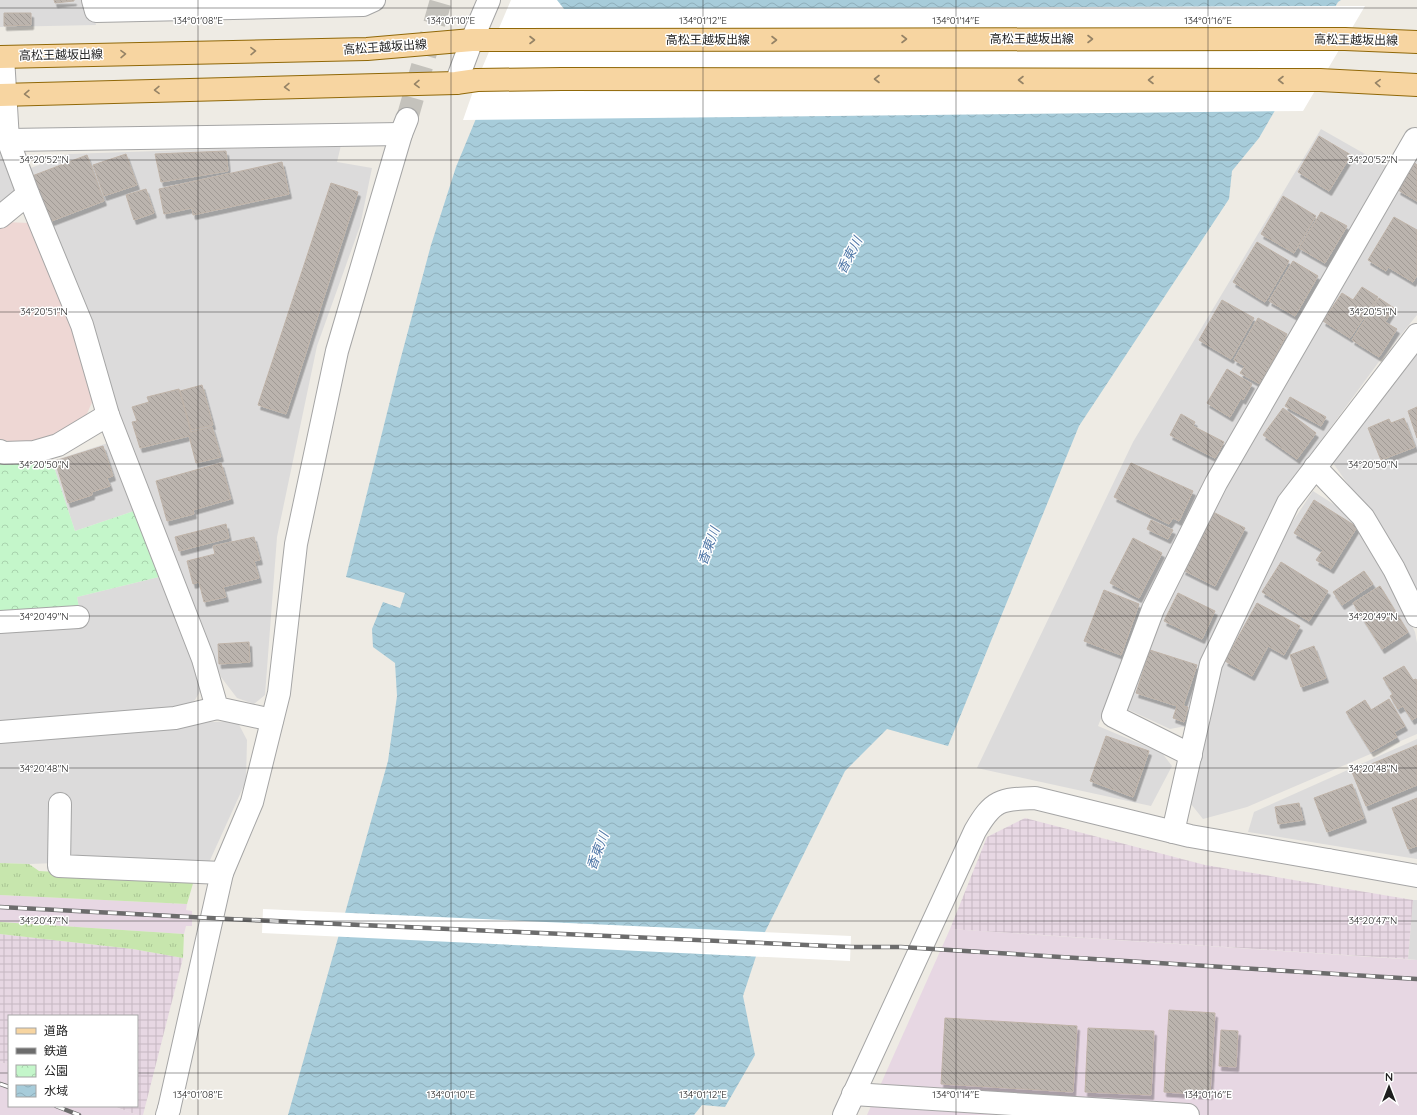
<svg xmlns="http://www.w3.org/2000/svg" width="1417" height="1115" font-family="Quicksand,'Noto Sans JP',sans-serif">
<defs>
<pattern id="industrial-grid" width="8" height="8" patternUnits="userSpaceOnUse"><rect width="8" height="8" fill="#e7d7e3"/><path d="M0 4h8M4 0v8" fill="none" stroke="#c6b8c2"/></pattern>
<pattern id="grass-tufts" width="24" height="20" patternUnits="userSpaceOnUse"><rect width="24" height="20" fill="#c7e6ad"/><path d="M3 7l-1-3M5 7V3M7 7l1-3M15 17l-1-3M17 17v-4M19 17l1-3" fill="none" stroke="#aac594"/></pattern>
<pattern id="park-crowns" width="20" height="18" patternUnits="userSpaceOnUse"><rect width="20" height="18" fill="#c4f6ca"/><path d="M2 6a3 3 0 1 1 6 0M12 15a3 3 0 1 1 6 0" fill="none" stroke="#a8d2ad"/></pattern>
<pattern id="water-waves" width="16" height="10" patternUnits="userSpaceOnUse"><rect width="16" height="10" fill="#a7ccda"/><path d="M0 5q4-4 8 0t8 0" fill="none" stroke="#8fafbb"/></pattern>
<pattern id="building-back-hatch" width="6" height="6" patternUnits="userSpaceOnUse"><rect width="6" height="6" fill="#bbb4ae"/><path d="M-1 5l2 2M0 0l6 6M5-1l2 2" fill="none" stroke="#a09a95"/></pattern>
<filter id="shadow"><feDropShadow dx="2.5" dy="4.5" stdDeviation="0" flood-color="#0004"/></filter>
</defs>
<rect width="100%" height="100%" fill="#eeebe4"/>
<g fill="#dcdbdb">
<path d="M0 0H89L96 25 0 27Z"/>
<path d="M1321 129 1386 166 1208 481 1146 606 1098 726 1162 753 1172 766 1151 806 977 768 1133 442Z"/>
<path d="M341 145 337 162 372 168 360 226 317 346 277 537 265 695 254 704 237 698 221 677 115 403 28 169 68 154Z"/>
<path d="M0 146 18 191 0 207Z"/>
<path d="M1414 159 1417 161V315L1378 363 1295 476 1204 655 1186 726 1170 729 1127 709 1160 613 1223 486Z"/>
<path d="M1417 351V594L1403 563 1331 460Z"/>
<path d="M111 442 137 510 75 531 52 461Z"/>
<path d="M1313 491 1360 521 1415 632 1417 643V734L1247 807 1203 819 1191 804 1220 664 1279 542Z"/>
<path d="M163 576 202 688 195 700 174 714 0 726V630L80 613 77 597Z"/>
<path d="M237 721 247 740 246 781 206 869 86 862 29 864 0 863V737L160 724Z"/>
<path d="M1417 739V859L1248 832 1254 812Z"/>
<path d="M1413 900H1417V960L1408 959Z"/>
</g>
<path fill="#eed7d4" d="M5 222 29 223 74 329 93 400 86 416 48 438 31 443H16L0 439V226Z"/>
<g fill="url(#industrial-grid)">
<path d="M1025 818 1205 865 1413 900 1408 959 950 929 987 837Z"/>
<path d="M0 934 133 949 183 958 143 1115H137L113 1106H137V1016H9V1065L0 1062Z"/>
</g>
<g fill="#e7d7e3">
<path d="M0 895 187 904 186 910 192 911V926H186L184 934 0 922Z"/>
<path d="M950 929 1417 960V1115H867Z"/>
<path d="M0 1062 9 1065V1106H113L137 1115H0Z"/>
</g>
<g fill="url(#grass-tufts)">
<path d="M0 863 29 864 39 871 194 880 187 904 0 895Z"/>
<path d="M0 922 184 934 183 958 133 949 0 934Z"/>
</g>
<path fill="url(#park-crowns)" d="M0 459 31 462 52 461 75 531 137 510 163 576 77 597 80 613 0 618Z"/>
<path fill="url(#water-waves)" d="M525 0H1341L1338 2 1259 138 1232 171 1229 199 1079 426 948 746 887 729 845 771 762 938 743 996 755 1055 725 1107 702 1105 694 1115H288L388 761 397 696 395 663 373 647 372 629 383 602 400 608 405 593 346 577 400 361 431 245 456 167Z"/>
<g fill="#fff">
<path d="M511 0H557L564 9 1365 6 1303 111 463 120 477 80Z"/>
<path d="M263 909 851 936 850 961 262 933Z"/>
</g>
<g fill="url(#building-back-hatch)" stroke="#bfb3a8" filter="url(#shadow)">
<path d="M54 0H74V1L55 3Z"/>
<path d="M4 13H31V25L4 26Z"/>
<path d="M1319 136 1351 155 1329 191 1298 172Z"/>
<path d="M226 151 228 171 161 182 155 154Z"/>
<path d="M126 154 137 185 104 196 93 165Z"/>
<path d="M87 155 104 201 49 222 32 176Z"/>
<path d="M282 162 289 194 193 215 192 208 164 214 159 189Z"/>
<path d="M1415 163 1417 165V201L1398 190Z"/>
<path d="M331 183 358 192 286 414 258 405Z"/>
<path d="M146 189 154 213 134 220 126 195Z"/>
<path d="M1283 196 1316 216 1294 253 1261 234Z"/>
<path d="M1321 212 1347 226 1325 263 1299 248Z"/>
<path d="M1394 217 1417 230V275L1413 282 1388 267 1386 271 1368 260Z"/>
<path d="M1257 242 1289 261 1265 302 1233 282Z"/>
<path d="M1293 261 1318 276 1295 316 1269 301Z"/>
<path d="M1362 287 1378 297 1350 338 1323 321 1342 293 1353 300Z"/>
<path d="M1379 298 1394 308 1385 322 1397 329 1379 357 1352 340Z"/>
<path d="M1222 300 1254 318 1231 359 1199 340Z"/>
<path d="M1258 318 1287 334 1260 384 1240 373 1245 366 1234 360Z"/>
<path d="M1227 369 1252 384 1243 400 1241 398 1230 417 1207 403Z"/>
<path d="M202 385 213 425 191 430 180 391Z"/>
<path d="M179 389 191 432 212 427 221 457 196 463 189 436 140 448 132 422 137 421 132 407 149 402 147 397Z"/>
<path d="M1290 397 1326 417 1321 426 1285 406Z"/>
<path d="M1417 407V438L1408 411Z"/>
<path d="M1283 408 1316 433 1297 459 1263 435Z"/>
<path d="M1181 414 1195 422 1193 426 1224 442 1215 458 1170 435Z"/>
<path d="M1404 418 1415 447 1381 460 1368 428 1389 419 1391 423Z"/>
<path d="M103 446 113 476 107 478 110 486 92 492V495L68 503 55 461Z"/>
<path d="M221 463 231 499 193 510 194 514 167 521 156 481Z"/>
<path d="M1131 463 1193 491 1179 521 1173 518 1169 524 1114 497Z"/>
<path d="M1314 500 1357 527 1331 569 1316 560 1323 550 1294 533Z"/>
<path d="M1213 512 1245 528 1215 586 1183 570Z"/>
<path d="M1151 520 1173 530 1168 539 1147 529Z"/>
<path d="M226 524 229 538 179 551 175 537Z"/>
<path d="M254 537 260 560 254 561 259 578 223 587 226 597 204 602 199 582 193 584 187 561 215 554 213 546Z"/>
<path d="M1133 538 1162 553 1139 598 1110 583Z"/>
<path d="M1281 562 1328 591 1309 621 1262 592Z"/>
<path d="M1364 571 1373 584 1342 605 1333 592Z"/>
<path d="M1380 586 1408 632 1382 649 1353 603Z"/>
<path d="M1104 590 1139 604 1121 655 1084 641Z"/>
<path d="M1178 593 1215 611 1202 639 1164 621Z"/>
<path d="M1257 603 1300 626 1284 655 1268 646 1252 676 1225 661Z"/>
<path d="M249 642 250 662 219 664 218 644Z"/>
<path d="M1314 646 1326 678 1301 687 1290 655Z"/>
<path d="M1150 650 1197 665 1183 706 1188 707 1184 722 1173 718 1177 706 1136 693Z"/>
<path d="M1404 666 1413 680 1416 679 1417 681V717L1412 720 1403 706 1398 709 1390 696 1393 694 1383 678Z"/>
<path d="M1389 699 1405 726 1394 732 1397 737 1371 752 1346 712 1365 700 1371 710Z"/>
<path d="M1106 736 1149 751 1133 797 1090 781Z"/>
<path d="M1417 745V785L1366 806 1352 772Z"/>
<path d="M1352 784 1364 818 1327 832 1314 798Z"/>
<path d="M1417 798V846L1408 849 1392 808Z"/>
<path d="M1299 803 1303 820 1278 824 1275 807Z"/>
<path d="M1169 1010 1215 1013 1210 1095 1164 1092Z"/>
<path d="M945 1018 1077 1026 1073 1092 941 1084Z"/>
<path d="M1088 1028 1154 1031 1151 1095 1085 1092Z"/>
<path d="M1221 1030 1238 1031 1236 1067 1219 1066Z"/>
</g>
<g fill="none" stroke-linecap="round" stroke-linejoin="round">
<path stroke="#c4c2bc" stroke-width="22" stroke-dasharray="22 11" stroke-linecap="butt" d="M407 119 441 0"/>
<g stroke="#a5a5a5" stroke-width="24">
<g id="minor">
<path d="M93 0 96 11 363 5 374 0"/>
<path d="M8 140 401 134"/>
<path d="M0 217 28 194"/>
<path d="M108 415 203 659 217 708 272 720"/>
<path d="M0 451 4 453 34 452 58 445 108 415 82 325 28 194 8 140 3 57"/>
<path d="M1315 467 1363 517 1394 569 1417 616"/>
<path d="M0 622 78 617"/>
<path d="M0 732 175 718 217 708"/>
<path d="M1191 755 1113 716 1153 609 1216 483 1415 139 1417 140"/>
<path d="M60 804 59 866 222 873"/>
<path d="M1173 832 1211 664 1288 503 1417 335"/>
<path d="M1328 860 1417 876"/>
<path d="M853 1094 1188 1115"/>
<path d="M169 1109 222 873 252 802 279 693 296 544 337 351 401 134 407 119"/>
</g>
</g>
<g stroke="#a5a5a5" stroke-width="24">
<g id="tertiary">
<path d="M456 83 472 40 489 0"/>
<path d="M167 1115 169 1109"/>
<path d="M844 1115 975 831C993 800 1000 799 1035 798L1190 836 1328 860"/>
</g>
</g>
<g stroke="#906808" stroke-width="24">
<g id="primary">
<path d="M0 57 367 49 472 40 1345 39 1417 42"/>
<path d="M0 95 456 83 477 80 562 79 1320 80 1417 85"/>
</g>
</g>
<use href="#minor" stroke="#fff" stroke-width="22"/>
<use href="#tertiary" stroke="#fff" stroke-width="22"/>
<use href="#primary" stroke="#f7d5a1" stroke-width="22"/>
<g stroke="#6c6c6c" stroke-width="4.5">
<g id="rail">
<path d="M0 907 229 919 851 947H901L1417 979"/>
<path d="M0 1084 9 1087"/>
<path d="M56 1106 79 1115"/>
</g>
</g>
<use href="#rail" stroke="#fff" stroke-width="3" stroke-dasharray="9" stroke-linecap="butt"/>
</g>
<defs><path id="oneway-chevron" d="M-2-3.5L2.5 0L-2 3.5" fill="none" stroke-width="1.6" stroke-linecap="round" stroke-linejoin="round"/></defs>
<g stroke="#958366">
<use href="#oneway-chevron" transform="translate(904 39)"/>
<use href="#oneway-chevron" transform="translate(1090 39)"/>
<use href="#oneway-chevron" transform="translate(532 40)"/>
<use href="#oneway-chevron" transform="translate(774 40)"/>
<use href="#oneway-chevron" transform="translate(253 51) rotate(-1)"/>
<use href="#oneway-chevron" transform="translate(123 54) rotate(-1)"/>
<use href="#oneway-chevron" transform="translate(877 79) rotate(-180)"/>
<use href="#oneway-chevron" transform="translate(1021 80) rotate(-180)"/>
<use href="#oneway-chevron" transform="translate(1151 80) rotate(-180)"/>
<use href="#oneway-chevron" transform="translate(1281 80) rotate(-180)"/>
<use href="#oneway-chevron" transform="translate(1378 83) rotate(-177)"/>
<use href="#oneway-chevron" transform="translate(417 84) rotate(179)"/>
<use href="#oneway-chevron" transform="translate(287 87) rotate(179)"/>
<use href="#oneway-chevron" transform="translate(157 90) rotate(179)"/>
<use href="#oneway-chevron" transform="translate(27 94) rotate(178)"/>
</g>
<path fill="none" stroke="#1e1e1e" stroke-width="1" stroke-opacity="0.45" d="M198 0V1115M451 0V1115M703 0V1115M956 0V1115M1208 0V1115M0 8H1417M0 160H1417M0 312H1417M0 464H1417M0 616H1417M0 768H1417M0 921H1417M0 1073H9M137 1073H1417"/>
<g text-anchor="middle" stroke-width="3" stroke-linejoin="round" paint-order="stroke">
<g font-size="12" fill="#1e1e1e" stroke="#fff">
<text x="1032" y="43">高松王越坂出線</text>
<text x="708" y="44">高松王越坂出線</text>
<text transform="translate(1356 40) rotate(1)" y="4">高松王越坂出線</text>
<text transform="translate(385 47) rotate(-4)" y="4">高松王越坂出線</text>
<text transform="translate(61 55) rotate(-1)" y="4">高松王越坂出線</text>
</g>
<g font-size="13" font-style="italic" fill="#5078a8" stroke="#fff">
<text transform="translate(849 255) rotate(-63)" y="5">香東川</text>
<text transform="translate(708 546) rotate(-70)" y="5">香東川</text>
<text transform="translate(597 851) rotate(-70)" y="5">香東川</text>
</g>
</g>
<g font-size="10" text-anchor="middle" fill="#1e1e1e" stroke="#fff" stroke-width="3" stroke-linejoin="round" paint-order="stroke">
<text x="198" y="24">134°01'08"E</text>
<text x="451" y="24">134°01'10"E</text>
<text x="703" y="24">134°01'12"E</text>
<text x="956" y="24">134°01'14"E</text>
<text x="1208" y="24">134°01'16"E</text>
<text x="44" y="163">34°20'52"N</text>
<text x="1373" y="163">34°20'52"N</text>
<text x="44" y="315">34°20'51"N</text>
<text x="1373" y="315">34°20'51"N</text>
<text x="44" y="468">34°20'50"N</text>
<text x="1373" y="468">34°20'50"N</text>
<text x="44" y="620">34°20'49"N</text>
<text x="1373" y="620">34°20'49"N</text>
<text x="44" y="772">34°20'48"N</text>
<text x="1373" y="772">34°20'48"N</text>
<text x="44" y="924">34°20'47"N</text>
<text x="1373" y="924">34°20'47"N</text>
<text x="198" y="1098">134°01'08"E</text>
<text x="451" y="1098">134°01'10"E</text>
<text x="703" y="1098">134°01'12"E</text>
<text x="956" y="1098">134°01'14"E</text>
<text x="1208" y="1098">134°01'16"E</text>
</g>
<rect x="8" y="1015" width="130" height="92" fill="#ffffff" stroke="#a5a5a5"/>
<rect x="16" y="1028" width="20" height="6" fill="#f7d5a1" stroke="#a5a5a5"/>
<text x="44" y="1035" font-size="12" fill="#1e1e1e">道路</text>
<rect x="16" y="1048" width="20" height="6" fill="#6c6c6c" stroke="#a5a5a5"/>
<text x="44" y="1055" font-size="12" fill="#1e1e1e">鉄道</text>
<rect x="16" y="1065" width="20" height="12" fill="url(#park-crowns)" stroke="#a5a5a5"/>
<text x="44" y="1075" font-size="12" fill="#1e1e1e">公園</text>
<rect x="16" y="1085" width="20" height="12" fill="url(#water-waves)" stroke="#a5a5a5"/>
<text x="44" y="1095" font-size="12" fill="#1e1e1e">水域</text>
<g transform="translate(1389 1087)" stroke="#ffffff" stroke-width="3" paint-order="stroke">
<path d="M0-3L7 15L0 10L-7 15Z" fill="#1e1e1e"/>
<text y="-6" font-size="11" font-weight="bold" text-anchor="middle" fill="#1e1e1e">N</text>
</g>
</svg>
